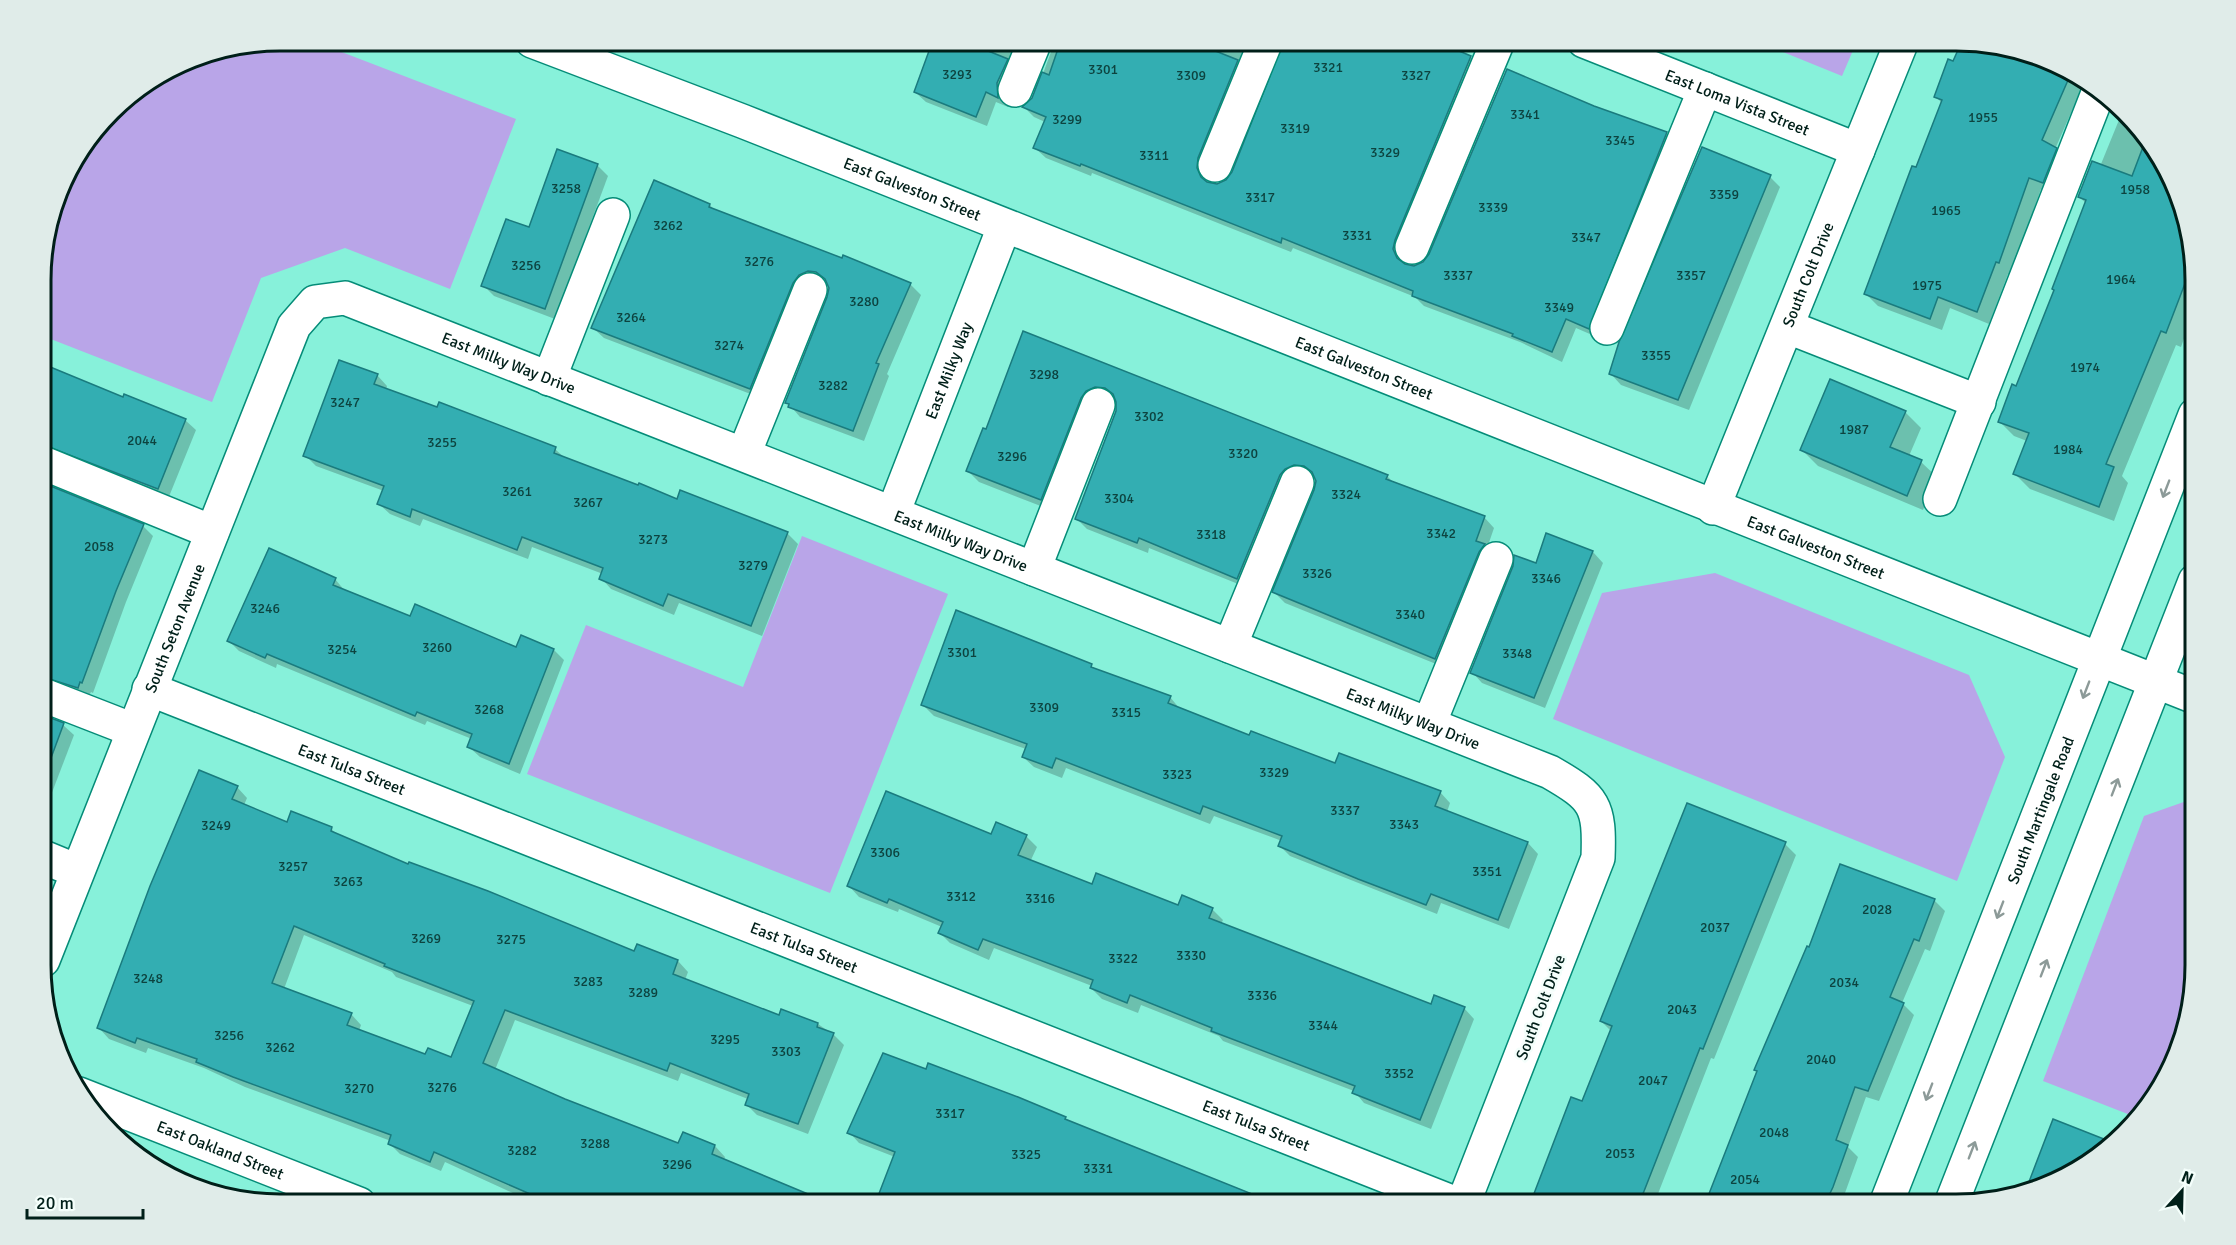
<svg xmlns="http://www.w3.org/2000/svg" width="2236" height="1245" font-family="Signika,sans-serif">
<rect width="100%" height="100%" fill="#87f1da"/>
<g fill="#b9a5e8">
<path d="M280 41H313L516 119 450 289 345 248 261 278 212 402 43 336V249L65 174 122 100 188 59Z"/>
<path d="M1756 41H1857L1842 76Z"/>
<path d="M802 536 948 594 830 893 527 774 586 625 743 687Z"/>
<path d="M1715 573 1969 675 2005 757 1957 881 1553 719 1602 593Z"/>
<path d="M2195 798V981L2164 1085 2138 1118 2043 1081 2144 816Z"/>
</g>
<g fill="#0003" fill-rule="evenodd">
<path d="M937 41H1031L1008 94V107L996 102 987 126 926 102 915 92Z"/>
<path d="M1055 41H1262L1208 169V184L1218 185 1427 41 1470 58 1481 68 1403 260 1405 266 1414 267 1424 263 1594 107 1666 134 1677 144 1599 338 1576 328 1562 362 1520 342 1424 306 1415 297 1293 248 1291 252 1092 173 1091 176 1046 158 1035 148 1045 122 1034 117 1024 107 1034 98Z"/>
<path d="M1963 41 2019 49 2076 72 2085 81 2056 147 2069 160 2055 195 2041 189 2011 275 2008 274 1989 324 1950 308 1942 330 1878 306 1866 294 1942 103 1936 97Z"/>
<path d="M2121 115 2155 147 2183 203 2195 264V308L2181 347 2176 345 2122 476 2128 483 2114 521 2030 489 2015 474 2027 441 2014 436 1999 421 2017 387 2056 291 2087 204 2079 197 2093 161 2101 164Z"/>
<path d="M597 165 608 176 555 319 494 296 483 285 530 229Z"/>
<path d="M1770 177 1780 187 1689 410 1621 385 1611 374Z"/>
<path d="M710 205 715 211 910 284 921 295 887 374 889 376 864 441 800 417 787 402 829 297 828 282 819 281 761 398 604 338 593 328Z"/>
<path d="M1024 333 1387 476 1395 484 1484 517 1494 528 1446 668 1285 603 1274 592 1316 490 1315 476 1305 475 1248 588 1149 548 1148 553 1087 529 1076 518 1117 412 1116 398 1106 397 1051 510 979 482 968 471 987 431Z"/>
<path d="M43 366 124 399 185 420 196 430 168 499 43 458Z"/>
<path d="M377 375 387 386 386 390 555 449 566 459 677 501 787 533 798 544 762 636 679 603 674 615 611 589 601 578 603 574 532 547 528 559 423 519 420 526 390 514 379 504 384 491 316 466 305 455Z"/>
<path d="M1905 412 1921 428 1909 456 1921 462 1937 477 1923 510 1818 466 1802 450Z"/>
<path d="M43 485 143 526 153 536 126 602 93 693 91 692 88 698 43 690Z"/>
<path d="M1547 535 1593 552 1603 563 1545 708 1482 683 1472 672 1537 565Z"/>
<path d="M335 579 345 591 411 618 517 649 554 650 564 660 520 774 480 757 469 747 472 739 427 721 425 725 277 664 276 668 239 651 229 641Z"/>
<path d="M1091 666 1095 670 1170 697 1180 709 1250 737 1336 765 1440 792 1450 803 1447 812 1528 843 1538 854 1509 929 1441 903 1437 914 1290 856 1280 846 1282 841 1214 816 1210 824 1066 768 1062 778 1034 767 1023 757 1026 749 934 716 923 705Z"/>
<path d="M43 715 63 725 74 735 48 803 43 801Z"/>
<path d="M237 787 247 798 244 805 287 824 331 829 338 835 409 866 635 953 678 961 688 972 685 980 779 1017 818 1024 834 1035 844 1045 808 1134 757 1115 746 1104 748 1099 681 1073 678 1081 515 1020 495 1070 564 1101 679 1145 683 1134 715 1146 725 1157 724 1160 827 1203 832 1193 858 1204H537L445 1162 441 1171 400 1154 390 1144 391 1141 245 1087 204 1068 148 1048 146 1053 109 1039 99 1028ZM304 935 392 972 396 977 473 1006 452 1059 426 1056 359 1031 361 1025 351 1014 284 989Z"/>
<path d="M992 836H1026L1037 847 1030 862 1093 886 1179 907 1212 909 1223 920 1221 924 1432 1006 1464 1008 1474 1019 1431 1129 1364 1103 1354 1091 1223 1041 1219 1036 1141 1005 1138 1013 1102 999 1091 988 1092 986 994 948 989 960 950 943 940 933 942 927 899 909 898 912 859 897 849 886Z"/>
<path d="M1785 844 1796 855 1714 1059 1711 1058 1654 1204H1531L1572 1099 1583 1103 1611 1031 1601 1021Z"/>
<path d="M1934 900 1945 911 1930 951 1925 949 1902 1003 1914 1015 1879 1101 1866 1097 1848 1147 1858 1157 1841 1204H1706L1758 1072 1756 1070Z"/>
<path d="M1065 1118 1070 1123 1265 1204H983L955 1193 951 1204H877L895 1157 859 1143 849 1132Z"/>
<path d="M2054 1121 2113 1144 2076 1172 2029 1187Z"/>
</g>
<g fill="#33aeb2" stroke="#1a7b7e" stroke-width="1.5" fill-rule="evenodd">
<path d="M933 40H961L1008 59 997 83 998 98 986 92 976 117 914 92Z"/>
<path d="M1061 40H1188L1238 60 1198 158 1197 168 1201 177 1207 182 1217 184 1226 180 1232 172 1284 40H1433L1471 56 1395 240 1393 249 1397 258 1405 264 1414 266 1423 262 1429 254 1507 69 1594 106 1667 132 1589 329 1566 319 1552 352 1512 336 1513 334 1412 296 1413 291 1282 238 1281 243 1081 164 1080 166 1033 148 1046 117 1022 107 1032 98 1042 72 1049 75Z"/>
<path d="M1962 41 2019 49 2072 71 2042 140 2057 148 2043 183 2029 178 1999 263 1996 262 1977 312 1938 297 1930 319 1864 294 1912 166 1916 167 1942 100 1934 97 1948 59 1953 61Z"/>
<path d="M2146 139 2155 147 2183 203 2194 260 2166 333 2161 331 2106 464 2114 467 2099 507 2013 474 2029 433 1998 422 2012 384 2016 386 2054 290 2052 289 2086 200 2078 197 2092 161 2132 176Z"/>
<path d="M1702 147 1771 175 1678 400 1609 374 1619 342Z"/>
<path d="M557 149 598 164 545 309 481 286 506 219 529 227Z"/>
<path d="M654 180 710 204 709 207 842 258 843 255 911 283 876 363 879 364 853 431 788 407 789 404 785 403 827 297 829 288 825 279 816 272 808 271 799 275 793 283 750 389 591 328Z"/>
<path d="M1023 331 1388 475 1386 479 1485 516 1476 541 1485 544 1479 552 1435 659 1272 592 1314 490 1316 481 1312 472 1304 466 1294 465 1285 469 1280 475 1237 579 1139 538 1137 543 1075 519 1116 411V402L1113 394 1105 388 1095 387 1086 391 1081 398 1041 500 966 471 983 428 986 429Z"/>
<path d="M339 360 378 374 374 384 437 407 439 402 556 447 554 453 638 485 639 483 677 499 680 490 788 532 751 626 668 594 663 606 599 579 603 568 522 537 517 550 412 509 410 517 377 504 384 486 303 456Z"/>
<path d="M43 364 123 397 124 394 186 419 158 489 43 445Z"/>
<path d="M1830 379 1906 411 1890 447 1922 460 1907 496 1800 450Z"/>
<path d="M43 483 144 524 116 591 82 683 80 682 78 688 43 677Z"/>
<path d="M1546 533 1593 551 1534 698 1470 673 1513 566 1514 555 1536 563Z"/>
<path d="M269 548 336 578 333 585 410 616 415 604 516 647 521 635 554 649 509 764 467 747 472 734 417 712 415 716 267 654 265 658 227 641Z"/>
<path d="M956 610 1092 664 1091 667 1171 696 1168 703 1249 735 1251 731 1335 763 1339 753 1441 791 1435 806 1528 842 1498 920 1431 894 1426 905 1358 879 1278 846 1282 836 1203 806 1200 814 1056 758 1052 768 1022 757 1027 744 921 705Z"/>
<path d="M43 715 64 723 45 774 43 773Z"/>
<path d="M199 770 238 786 232 799 287 822 291 811 332 827 331 831 408 864 409 862 488 891 634 951 637 944 678 960 673 974 779 1015 781 1009 818 1023 817 1027 834 1033 798 1124 745 1105 749 1094 670 1063 667 1071 505 1010 483 1063 565 1099 678 1143 683 1132 715 1145 712 1154 832 1204H535L537 1197 434 1152 430 1162 388 1144 391 1135 233 1077 196 1062 197 1059 137 1038 135 1043 97 1028 150 886ZM294 926 385 964 384 966 474 1001 451 1057 428 1048 425 1054 347 1025 352 1013 272 983Z"/>
<path d="M886 791 991 834 996 822 1027 835 1018 855 1092 884 1096 873 1178 905 1182 895 1213 908 1209 918 1431 1004 1434 995 1465 1007 1420 1120 1352 1093 1355 1086 1211 1031 1212 1028 1130 995 1127 1003 1090 988 1093 980 983 939 978 950 938 933 943 922 889 899 887 903 847 886Z"/>
<path d="M1687 803 1786 842 1703 1049 1700 1048 1639 1204H1530L1571 1097 1582 1101 1612 1026 1600 1021Z"/>
<path d="M1840 864 1935 899 1919 941 1914 939 1890 997 1904 1003 1868 1091 1855 1087 1836 1140 1848 1145 1833 1187 1825 1204H1705L1757 1071 1754 1070 1807 946 1809 947Z"/>
<path d="M883 1053 926 1069 928 1063 1018 1097 1066 1117 1065 1119 1272 1202V1204H875L895 1152 847 1133Z"/>
<path d="M2053 1119 2114 1143 2076 1172 2027 1187Z"/>
</g>
<g fill="none" stroke-linecap="round" stroke-linejoin="round">
<g stroke="#058c78" stroke-width="36">
<g id="minor">
<path id="s1" d="M532 41 742 121 2195 697"/>
<path id="s2" d="M1584 41 1858 150"/>
<path d="M1015 90 1035 41"/>
<path d="M1215 165 1266 41"/>
<path d="M1412 247 1498 41"/>
<path d="M1788 327 1979 402"/>
<path d="M1607 328 1705 89"/>
<path d="M549 379 613 215"/>
<path d="M744 454 810 290"/>
<path d="M43 463 212 532"/>
<path d="M1940 499 2098 93"/>
<path id="s3" d="M1713 508 1902 41"/>
<path id="s4" d="M893 513 1004 227"/>
<path d="M1034 569 1098 405"/>
<path d="M1230 646 1297 483"/>
<path id="s5" d="M149 689 1457 1204"/>
<path d="M43 695 133 730"/>
<path d="M1429 724 1496 559"/>
<path d="M43 857 77 871"/>
<path id="s6" d="M43 960 294 326 315 302 345 298 1550 772C1595 798 1600 805 1598 858L1463 1204"/>
<path id="s7" d="M79 1094 359 1204"/>
<path id="s8" d="M1886 1204 2195 415"/>
<path d="M1951 1204 2195 581"/>
</g>
</g>
<use href="#minor" stroke="#fff" stroke-width="33"/>
</g>
<defs><path id="oneway-shaft" d="M-6 0H5M1.5-3L5.5 0L1.5 3" fill="none" stroke-width="1.6" stroke-linecap="round" stroke-linejoin="round" transform="scale(1.5)"/></defs>
<g stroke="#8c9a98">
<use href="#oneway-shaft" transform="translate(2166 489) rotate(111)"/>
<use href="#oneway-shaft" transform="translate(2086 690) rotate(111)"/>
<use href="#oneway-shaft" transform="translate(2115 787) rotate(-69)"/>
<use href="#oneway-shaft" transform="translate(2000 910) rotate(111)"/>
<use href="#oneway-shaft" transform="translate(2044 968) rotate(-69)"/>
<use href="#oneway-shaft" transform="translate(1929 1092) rotate(111)"/>
<use href="#oneway-shaft" transform="translate(1972 1150) rotate(-69)"/>
</g>
<g text-anchor="middle" stroke-width="5" stroke-linejoin="round" paint-order="stroke">
<g font-size="14" fill="#0d433f">
<text x="1328" y="72">3321</text>
<text x="1103" y="74">3301</text>
<text x="957" y="79">3293</text>
<text x="1191" y="80">3309</text>
<text x="1416" y="80">3327</text>
<text x="1525" y="119">3341</text>
<text x="1983" y="122">1955</text>
<text x="1067" y="124">3299</text>
<text x="1295" y="133">3319</text>
<text x="1620" y="145">3345</text>
<text x="1385" y="157">3329</text>
<text x="1154" y="160">3311</text>
<text x="566" y="193">3258</text>
<text x="2135" y="194">1958</text>
<text x="1724" y="199">3359</text>
<text x="1260" y="202">3317</text>
<text x="1493" y="212">3339</text>
<text x="1946" y="215">1965</text>
<text x="668" y="230">3262</text>
<text x="1357" y="240">3331</text>
<text x="1586" y="242">3347</text>
<text x="759" y="266">3276</text>
<text x="526" y="270">3256</text>
<text x="1458" y="280">3337</text>
<text x="1691" y="280">3357</text>
<text x="2121" y="284">1964</text>
<text x="1927" y="290">1975</text>
<text x="864" y="306">3280</text>
<text x="1559" y="312">3349</text>
<text x="631" y="322">3264</text>
<text x="729" y="350">3274</text>
<text x="1656" y="360">3355</text>
<text x="2085" y="372">1974</text>
<text x="1044" y="379">3298</text>
<text x="833" y="390">3282</text>
<text x="345" y="407">3247</text>
<text x="1149" y="421">3302</text>
<text x="1854" y="434">1987</text>
<text x="142" y="445">2044</text>
<text x="442" y="447">3255</text>
<text x="2068" y="454">1984</text>
<text x="1243" y="458">3320</text>
<text x="1012" y="461">3296</text>
<text x="517" y="496">3261</text>
<text x="1346" y="499">3324</text>
<text x="1119" y="503">3304</text>
<text x="588" y="507">3267</text>
<text x="1441" y="538">3342</text>
<text x="1211" y="539">3318</text>
<text x="653" y="544">3273</text>
<text x="99" y="551">2058</text>
<text x="753" y="570">3279</text>
<text x="1317" y="578">3326</text>
<text x="1546" y="583">3346</text>
<text x="265" y="613">3246</text>
<text x="1410" y="619">3340</text>
<text x="437" y="652">3260</text>
<text x="342" y="654">3254</text>
<text x="962" y="657">3301</text>
<text x="1517" y="658">3348</text>
<text x="1044" y="712">3309</text>
<text x="489" y="714">3268</text>
<text x="1126" y="717">3315</text>
<text x="1274" y="777">3329</text>
<text x="1177" y="779">3323</text>
<text x="1345" y="815">3337</text>
<text x="1404" y="829">3343</text>
<text x="216" y="830">3249</text>
<text x="885" y="857">3306</text>
<text x="293" y="871">3257</text>
<text x="1487" y="876">3351</text>
<text x="348" y="886">3263</text>
<text x="961" y="901">3312</text>
<text x="1040" y="903">3316</text>
<text x="1877" y="914">2028</text>
<text x="1715" y="932">2037</text>
<text x="426" y="943">3269</text>
<text x="511" y="944">3275</text>
<text x="1191" y="960">3330</text>
<text x="1123" y="963">3322</text>
<text x="148" y="983">3248</text>
<text x="588" y="986">3283</text>
<text x="1844" y="987">2034</text>
<text x="643" y="997">3289</text>
<text x="1262" y="1000">3336</text>
<text x="1682" y="1014">2043</text>
<text x="1323" y="1030">3344</text>
<text x="229" y="1040">3256</text>
<text x="725" y="1044">3295</text>
<text x="280" y="1052">3262</text>
<text x="786" y="1056">3303</text>
<text x="1821" y="1064">2040</text>
<text x="1399" y="1078">3352</text>
<text x="1653" y="1085">2047</text>
<text x="442" y="1092">3276</text>
<text x="359" y="1093">3270</text>
<text x="950" y="1118">3317</text>
<text x="1774" y="1137">2048</text>
<text x="595" y="1148">3288</text>
<text x="522" y="1155">3282</text>
<text x="1620" y="1158">2053</text>
<text x="1026" y="1159">3325</text>
<text x="677" y="1169">3296</text>
<text x="1098" y="1173">3331</text>
<text x="1745" y="1184">2054</text>
</g>
<g font-size="16" fill="#001f19" stroke="#f4fefb">
<text dy="6" stroke="none"><textPath href="#s2" startOffset="165">East Loma Vista Street</textPath></text>
<text dy="6" stroke="none"><textPath href="#s1" startOffset="408">East Galveston Street</textPath></text>
<text dy="6" stroke="none"><textPath href="#s3" startOffset="252">South Colt Drive</textPath></text>
<text dy="6" stroke="none"><textPath href="#s6" startOffset="920">East Milky Way Drive</textPath></text>
<text dy="6" stroke="none"><textPath href="#s1" startOffset="894">East Galveston Street</textPath></text>
<text dy="6" stroke="none"><textPath href="#s4" startOffset="153">East Milky Way</textPath></text>
<text dy="6" stroke="none"><textPath href="#s6" startOffset="1406">East Milky Way Drive</textPath></text>
<text dy="6" stroke="none"><textPath href="#s1" startOffset="1380">East Galveston Street</textPath></text>
<text dy="6" stroke="none"><textPath href="#s6" startOffset="357">South Seton Avenue</textPath></text>
<text dy="6" stroke="none"><textPath href="#s6" startOffset="1892">East Milky Way Drive</textPath></text>
<text dy="6" stroke="none"><textPath href="#s5" startOffset="218">East Tulsa Street</textPath></text>
<text dy="6" stroke="none"><textPath href="#s8" startOffset="423">South Martingale Road</textPath></text>
<text dy="6" stroke="none"><textPath href="#s5" startOffset="704">East Tulsa Street</textPath></text>
<text transform="translate(1540 1007) rotate(-69)" y="6">South Colt Drive</text>
<text dy="6" stroke="none"><textPath href="#s5" startOffset="1190">East Tulsa Street</textPath></text>
<text dy="6" stroke="none"><textPath href="#s7" startOffset="152">East Oakland Street</textPath></text>
</g>
</g>
<path d="M0 0H2236V1245H0ZM280 51H1956A229 229 0 0 1 2185 280V965A229 229 0 0 1 1956 1194H280A229 229 0 0 1 51 965V280A229 229 0 0 1 280 51Z" fill="#e0ece9" fill-rule="evenodd"/>
<path fill="none" stroke="#001f19" stroke-width="3" d="M280 51H1956A229 229 0 0 1 2185 280V965A229 229 0 0 1 1956 1194H280A229 229 0 0 1 51 965V280A229 229 0 0 1 280 51Z"/>
<g transform="translate(2182 1191) rotate(22)" stroke="#f4fefb" stroke-width="4.5" paint-order="stroke">
<path d="M0-4.5L10 22L0 15L-10 22Z" fill="#001f19"/>
<text y="-9" font-size="16" font-weight="bold" text-anchor="middle" fill="#001f19">N</text>
</g>
<path d="M27 1209v9h116v-9" fill="none" stroke="#001f19" stroke-width="3"/>
<text x="36" y="1209" font-size="18" fill="#001f19" stroke="#f4fefb" stroke-width="4.5" paint-order="stroke">20 m</text>
</svg>
